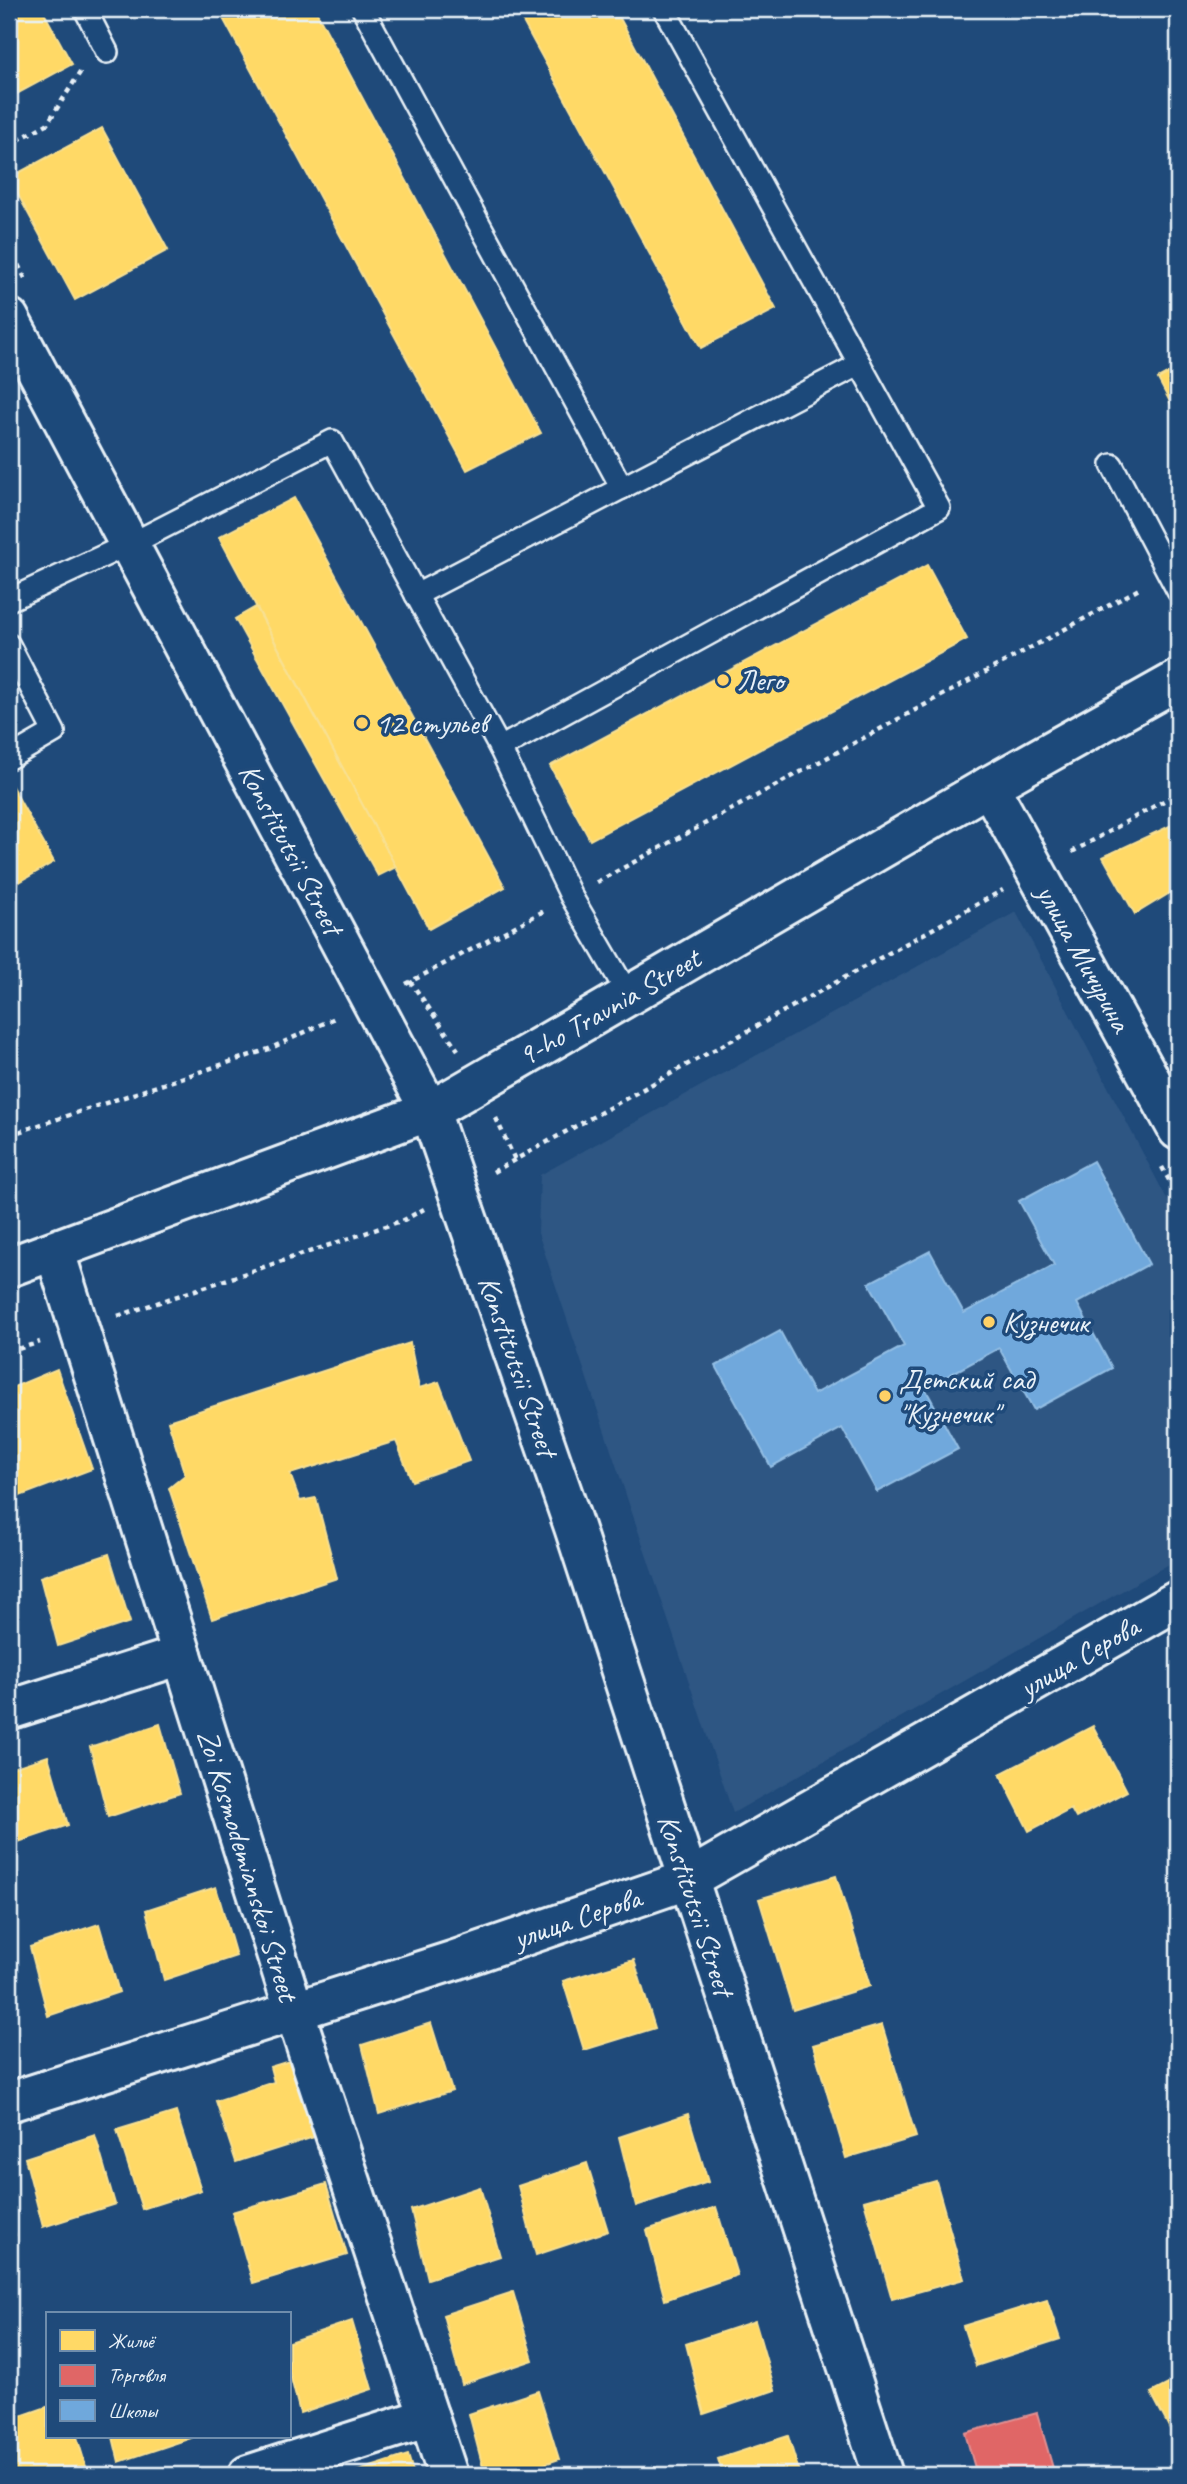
<svg xmlns="http://www.w3.org/2000/svg" width="1187" height="2484" font-family="Caveat,sans-serif">
<rect width="100%" height="100%" fill="#1f4a7a"/>
<filter id="ink" filterUnits="userSpaceOnUse"><feTurbulence type="fractalNoise" baseFrequency=".0143" numOctaves="2"/><feDisplacementMap in="SourceGraphic" scale="14" xChannelSelector="R" yChannelSelector="G"/><feConvolveMatrix kernelMatrix="1 2 1 2 8 2 1 2 1" color-interpolation-filters="sRGB"/></filter>
<g filter="url(#ink)">
<path fill="#2e5683" d="M1016 912 1178 1220V1559L733 1813 538 1233 540 1175Z"/>
<g fill="#ffd966" stroke="#f8e092" stroke-width="2">
<path d="M9 9H42L72 64 9 98Z"/>
<path d="M218 9H315L541 433 467 470Z"/>
<path d="M516 9H615L776 309 701 348Z"/>
<path d="M102 128 168 250 75 300 9 178Z"/>
<path d="M1178 368V417L1158 379Z"/>
<path d="M294 498 505 887 429 929 219 537Z"/>
<path d="M927 565 967 639 590 840 550 766Z"/>
<path d="M256 607 396 867 378 876 235 619Z"/>
<path d="M9 781 54 862 9 888Z"/>
<path d="M1174 824 1178 831V888L1135 914 1103 857Z"/>
<path d="M410 1343 419 1388 439 1382 469 1461 412 1481 396 1441 290 1474 300 1501 316 1498 337 1578 212 1619 169 1488 185 1475 168 1421Z"/>
<path d="M57 1369 92 1469 9 1500V1389Z"/>
<path d="M109 1554 130 1622 58 1646 40 1577Z"/>
<path d="M160 1724 180 1793 108 1817 90 1747Z"/>
<path d="M1093 1726 1127 1791 1076 1818 1071 1809 1029 1831 1000 1774Z"/>
<path d="M48 1756 68 1825 9 1845V1769Z"/>
<path d="M836 1876 870 1986 793 2010 759 1899Z"/>
<path d="M216 1887 236 1956 164 1980 146 1910Z"/>
<path d="M99 1924 119 1992 48 2016 30 1947Z"/>
<path d="M634 1960 655 2028 584 2050 563 1981Z"/>
<path d="M431 2023 452 2091 379 2114 362 2045Z"/>
<path d="M882 2025 916 2137 846 2158 813 2045Z"/>
<path d="M296 2059 320 2135 236 2162 216 2101 274 2082 270 2067Z"/>
<path d="M176 2112 201 2190 142 2209 117 2130Z"/>
<path d="M688 2114 708 2182 636 2206 619 2137Z"/>
<path d="M95 2135 115 2204 43 2227 25 2158Z"/>
<path d="M587 2163 608 2231 536 2255 518 2186Z"/>
<path d="M936 2181 964 2279 892 2299 864 2201Z"/>
<path d="M326 2184 347 2255 253 2283 232 2212Z"/>
<path d="M480 2187 500 2256 428 2279 411 2210Z"/>
<path d="M716 2207 737 2275 665 2300 647 2230Z"/>
<path d="M9 2212 15 2235 9 2237Z"/>
<path d="M513 2292 533 2360 462 2384 443 2315Z"/>
<path d="M1047 2300 1060 2339 976 2366 963 2326Z"/>
<path d="M352 2321 372 2389 300 2413 289 2370V2342Z"/>
<path d="M755 2321 775 2390 704 2414 686 2344Z"/>
<path d="M1178 2379V2444L1151 2393Z"/>
<path d="M538 2391 559 2459 512 2475H485L469 2414Z"/>
<path d="M47 2407V2437H77L87 2470 70 2475H11L9 2420Z"/>
<path d="M788 2436 800 2475H723L718 2459Z"/>
<path d="M113 2437H190L191 2438 119 2462Z"/>
<path d="M408 2455 414 2475H346Z"/>
</g>
<path fill="#e06666" stroke="#e29092" stroke-width="2" d="M1037 2413 1055 2475H977L965 2433Z"/>
<path fill="#6fa8dc" stroke="#93bee4" stroke-width="2" d="M1093 1161 1149 1264 1077 1303 1112 1368 1034 1410 999 1348 925 1388 958 1449 877 1492 842 1428 771 1467 716 1366 780 1331 814 1394 904 1346 869 1283 930 1251 964 1313 1054 1265 1019 1201Z"/>
<g fill="none" stroke-linecap="round" stroke-linejoin="round">
<g stroke="#e8f1f8" stroke-width="26">
<g id="lane">
<path d="M85 9 107 52"/>
<path d="M363 9 622 488"/>
<path d="M1112 465 1178 591"/>
<path d="M129 545 332 441 500 748 571 896 629 996"/>
<path d="M416 595 860 364"/>
<path d="M9 600 129 544"/>
<path d="M9 645 54 732 9 758"/>
<path d="M500 748 939 508 664 9"/>
</g>
</g>
<g stroke="#e8f1f8" stroke-width="44">
<g id="street">
<path d="M9 318 430 1111 9 1267"/>
<path d="M989 786 1178 1130"/>
<path d="M55 1252 294 2010 448 2475"/>
<path d="M9 1710 182 1655"/>
<path d="M9 2102 455 1960 687 1880 1178 1600"/>
<path d="M248 2475 429 2417"/>
</g>
</g>
<g stroke="#e8f1f8" stroke-width="44">
<path id="secondary" d="M883 2475 574 1527 430 1111 989 786 1178 680"/>
</g>
<g stroke="#e8f1f8" stroke-width="4.5" stroke-dasharray="5 5" stroke-linecap="butt">
<path d="M9 145 47 124 81 71"/>
<path d="M9 247 26 280"/>
<path d="M1072 852 1178 793"/>
<path d="M597 882 1141 588"/>
<path d="M410 981 458 1050"/>
<path d="M406 984 544 911"/>
<path d="M496 1118 515 1160"/>
<path d="M9 1135 269 1049 335 1018"/>
<path d="M1162 1167 1178 1197"/>
<path d="M493 1172 1003 890"/>
<path d="M118 1316 404 1220 424 1209"/>
<path d="M9 1352 40 1342"/>
</g>
<use href="#lane" stroke="#1f4a7a" stroke-width="21"/>
<use href="#street" stroke="#1f4a7a" stroke-width="38"/>
<use href="#secondary" stroke="#1f4a7a" stroke-width="38"/>
</g>
</g>
<g fill="#ffd166" stroke="#1f4a7a" stroke-width="2.5">
<circle cx="723" cy="680" r="7"/>
<circle cx="362" cy="723" r="7"/>
<circle cx="989" cy="1322" r="7"/>
<circle cx="885" cy="1396" r="7"/>
</g>
<g text-anchor="middle" stroke-width="7" stroke-linejoin="round" paint-order="stroke">
<g font-size="30" fill="#e8f1f8" stroke="#1f4a7a" text-anchor="start">
<text x="737" y="690">Лего</text>
<text x="376" y="733">12 стульев</text>
<text x="1003" y="1332">Кузнечик</text>
<text x="899" y="1389">Детский сад<tspan x="899" dy="34">"Кузнечик"</tspan></text>
</g>
<g font-size="30" fill="#e8f1f8" stroke="#1f4a7a">
<text transform="translate(291 849) rotate(62)" y="10">Konstitutsii Street</text>
<text transform="translate(1084 958) rotate(61)" y="10">улица Мичурина</text>
<text transform="translate(609 1007) rotate(-30)" y="10">9-ho Travnia Street</text>
<text transform="translate(518 1366) rotate(71)" y="10">Konstitutsii Street</text>
<text transform="translate(1079 1657) rotate(-30)" y="10">улица Серова</text>
<text transform="translate(248 1865) rotate(73)" y="10">Zoi Kosmodemianskoi Street</text>
<text transform="translate(696 1905) rotate(72)" y="10">Konstitutsii Street</text>
<text transform="translate(577 1918) rotate(-19)" y="10">улица Серова</text>
</g>
</g>
<rect width="1187" height="2484" fill="none" stroke="#1f4a7a" stroke-width="35"/>
<rect x="18" y="18" width="1152" height="2449" fill="none" stroke="#e8f1f8" stroke-width="2.5" filter="url(#ink)"/>
<rect x="46" y="2312" width="245" height="126" fill="#1f4a7a" stroke="#6f8dac" stroke-width="2"/>
<rect x="60" y="2330" width="35" height="21" fill="#ffd966" stroke="#6f8dac" stroke-width="2"/>
<text x="108" y="2348" font-size="21" fill="#e8f1f8">Жильё</text>
<rect x="60" y="2365" width="35" height="21" fill="#e06666" stroke="#6f8dac" stroke-width="2"/>
<text x="108" y="2382" font-size="21" fill="#e8f1f8">Торговля</text>
<rect x="60" y="2400" width="35" height="21" fill="#6fa8dc" stroke="#6f8dac" stroke-width="2"/>
<text x="108" y="2418" font-size="21" fill="#e8f1f8">Школы</text>
</svg>
